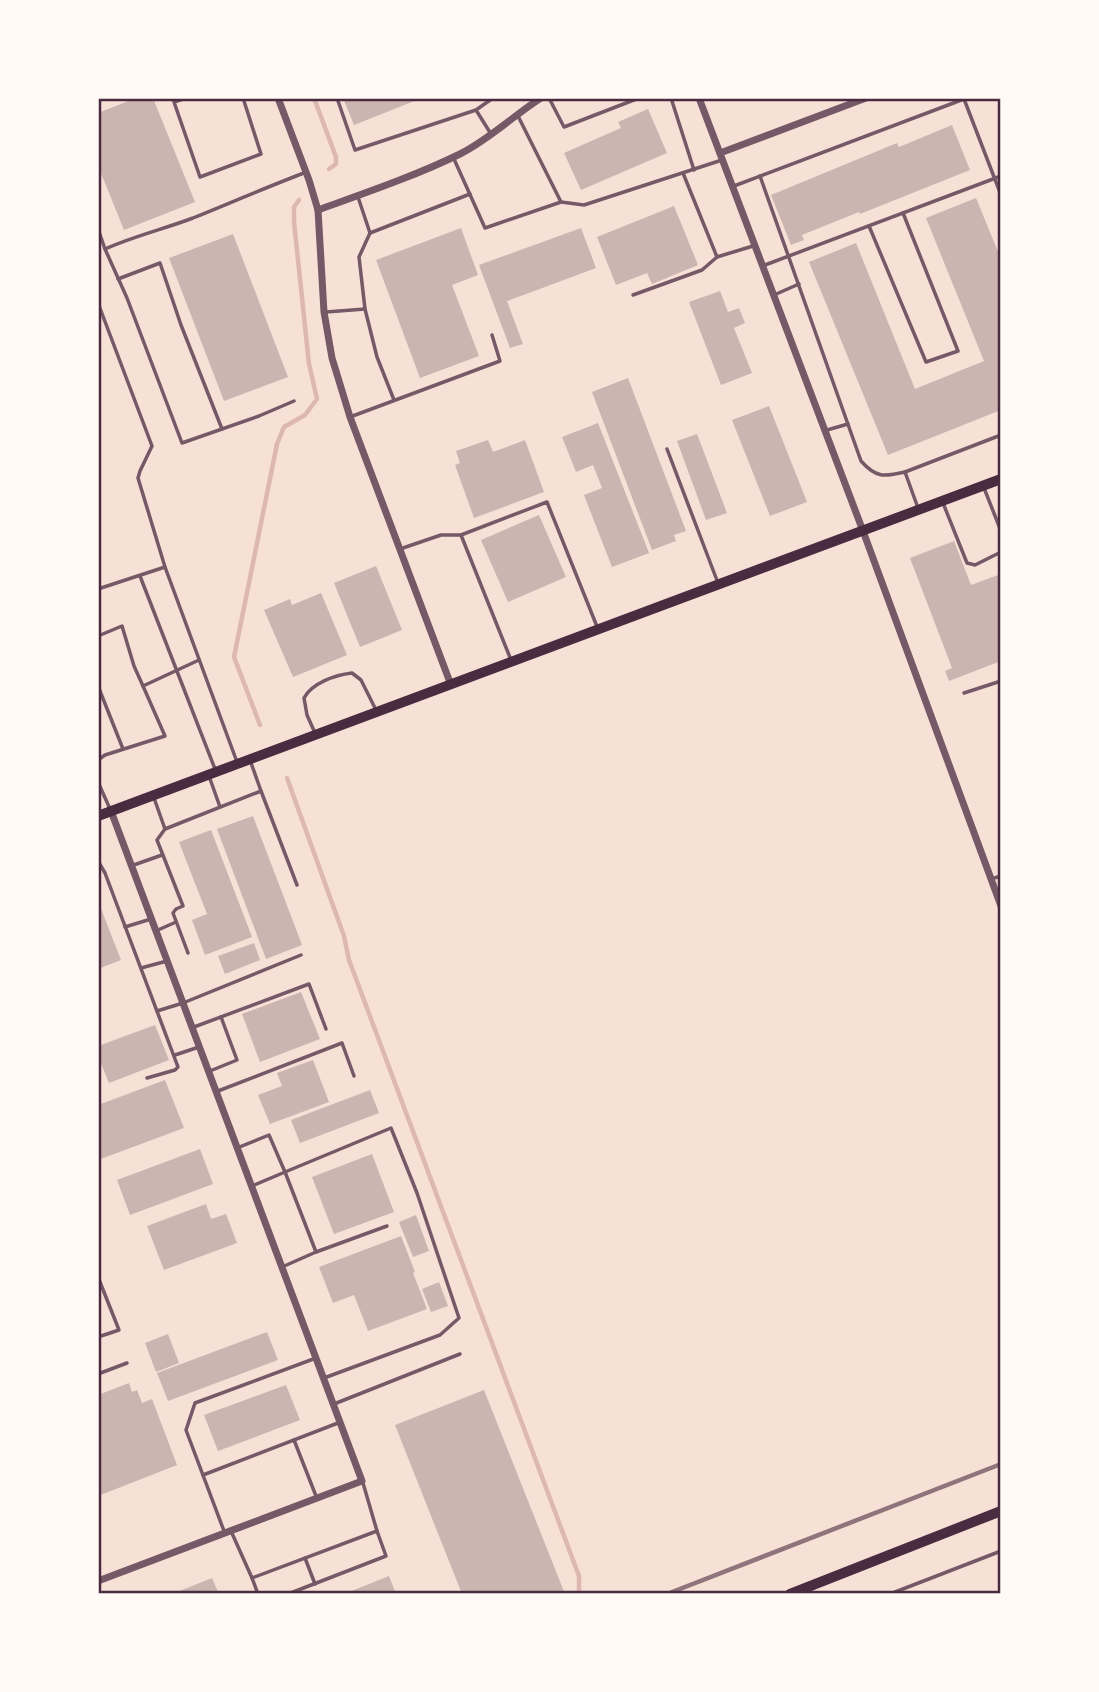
<svg xmlns="http://www.w3.org/2000/svg" width="1099" height="1692" font-family="'Varela Round',sans-serif">
<rect width="100%" height="100%" fill="#f7e1d7"/>
<g fill="none" stroke-linecap="round" stroke-linejoin="round">
<g stroke="#dcb8b0" stroke-width="4.5">
<path d="M314 98 336 157V164L329 169"/>
<path d="M260 725 234 657 277 444 284 427 305 415 317 399 309 364 294 222V207L299 200"/>
<path d="M287 778 344 936 349 960 579 1576V1594"/>
</g>
</g>
<g fill="#ccb4b1">
<path d="M136 98H153L195 202 124 230 98 166V113Z"/>
<path d="M343 98H422L354 125Z"/>
<path d="M648 109 667 153 581 190 564 153 621 128 618 122Z"/>
<path d="M952 125 970 170 860 214 859 212 802 235 804 240 791 245 771 195 897 143 899 147Z"/>
<path d="M976 198 1001 259V410L888 455 809 262 856 243 915 389 984 361 926 218Z"/>
<path d="M674 206 698 265 652 284 647 273 616 285 597 237Z"/>
<path d="M461 228 478 275 452 285 479 356 420 378 376 260Z"/>
<path d="M581 228 596 268 507 301 523 344 510 348 479 265Z"/>
<path d="M233 234 288 377 224 401 169 258Z"/>
<path d="M720 291 728 312 739 308 745 323 734 328 752 373 721 385 689 302Z"/>
<path d="M628 378 686 531 674 535 676 541 652 550 592 392Z"/>
<path d="M769 406 807 502 770 516 732 420Z"/>
<path d="M598 423 649 553 612 567 584 495 602 488 593 465 576 472 562 437Z"/>
<path d="M697 434 727 513 706 520 677 441Z"/>
<path d="M488 440 493 452 525 440 544 492 474 518 455 465 460 463 456 451Z"/>
<path d="M539 515 566 577 508 602 481 540Z"/>
<path d="M954 541 971 585 1001 574V661L949 681 945 671 952 668 910 558Z"/>
<path d="M376 566 402 630 360 647 334 583Z"/>
<path d="M321 593 347 655 293 677 264 610 290 599 292 605Z"/>
<path d="M253 816 302 945 266 959 217 829Z"/>
<path d="M211 830 252 937 205 955 192 920 207 914 179 842Z"/>
<path d="M98 901 121 960 98 969Z"/>
<path d="M254 943 260 960 225 974 218 956Z"/>
<path d="M301 992 320 1039 260 1062 242 1014Z"/>
<path d="M155 1025 169 1060 109 1083 98 1056V1046Z"/>
<path d="M313 1060 329 1102 270 1124 258 1095 282 1086 277 1073Z"/>
<path d="M165 1080 184 1128 98 1160V1105Z"/>
<path d="M370 1090 379 1113 300 1143 291 1120Z"/>
<path d="M200 1149 213 1184 130 1215 117 1180Z"/>
<path d="M372 1154 394 1212 334 1234 312 1177Z"/>
<path d="M206 1204 211 1219 226 1214 237 1243 164 1270 147 1226Z"/>
<path d="M416 1215 429 1251 413 1257 399 1222Z"/>
<path d="M401 1236 415 1272 413 1273 427 1309 368 1331 354 1295 333 1303 319 1267Z"/>
<path d="M439 1282 448 1306 431 1312 422 1289Z"/>
<path d="M267 1332 278 1360 168 1401 157 1373Z"/>
<path d="M168 1334 179 1363 156 1372 145 1343Z"/>
<path d="M129 1383 132 1392 137 1390 142 1403 152 1399 177 1465 98 1496V1395Z"/>
<path d="M286 1385 300 1420 218 1451 204 1415Z"/>
<path d="M484 1390 565 1594H462L395 1425Z"/>
<path d="M389 1576 396 1594H344Z"/>
<path d="M212 1578 219 1594H172Z"/>
</g>
<g fill="none" stroke-linecap="round" stroke-linejoin="round">
<g stroke="#755966" stroke-width="3.5">
<path d="M186 98 174 102 200 177 261 154 243 98"/>
<path d="M337 98 355 150 476 110"/>
<path d="M549 98 564 127 639 98"/>
<path d="M671 98 694 170"/>
<path d="M964 99 1001 195"/>
<path d="M491 134 476 110 493 98"/>
<path d="M454 159 485 228 561 202 518 116"/>
<path d="M683 173 717 257 753 246"/>
<path d="M760 176 861 461C876 478 884 477 905 472L918 508"/>
<path d="M734 186 964 99"/>
<path d="M358 197 370 233 470 194"/>
<path d="M561 202 584 205 722 160"/>
<path d="M869 226 926 362 958 351 903 213"/>
<path d="M98 229 105 249"/>
<path d="M370 233 359 257 365 309 377 357 394 400"/>
<path d="M765 265 1001 176"/>
<path d="M118 279 160 263 181 325 222 429"/>
<path d="M633 295 702 270 717 257"/>
<path d="M774 295 799 284"/>
<path d="M98 303 152 446 140 471 138 478 165 567 237 762"/>
<path d="M326 312 365 309"/>
<path d="M294 401 259 416 182 443 127 298 105 249C134 236 164 229 193 218 230 203 267 187 304 173"/>
<path d="M350 417 500 361 492 335"/>
<path d="M827 430 848 424"/>
<path d="M667 449 718 583"/>
<path d="M905 472 1001 435"/>
<path d="M984 488 1001 531"/>
<path d="M943 503 967 563 975 565 1001 552"/>
<path d="M400 549 441 535H461"/>
<path d="M140 576 215 769"/>
<path d="M98 589 165 567"/>
<path d="M98 636 122 626 134 666 143 686"/>
<path d="M511 660 461 535 547 502 598 629"/>
<path d="M98 686 123 749"/>
<path d="M964 693 1001 681"/>
<path d="M315 733 307 715 304 698C312 683 335 675 352 673L361 680 376 710"/>
<path d="M98 760 105 755 165 736 143 686 199 660"/>
<path d="M250 760 261 791"/>
<path d="M209 776 220 807"/>
<path d="M98 782 110 809"/>
<path d="M154 798 165 829"/>
<path d="M98 861 105 873 178 1067 175 1070 147 1078"/>
<path d="M131 866 162 855"/>
<path d="M991 879 1001 876"/>
<path d="M125 927 151 919"/>
<path d="M158 930 176 922"/>
<path d="M188 953 173 913 176 909 183 906 157 840 165 829 261 791 297 885"/>
<path d="M141 968 167 961"/>
<path d="M157 1011 183 1003 301 955"/>
<path d="M194 1027 309 984 326 1029"/>
<path d="M175 1055 199 1047"/>
<path d="M210 1071 237 1060 221 1017"/>
<path d="M218 1091 342 1043 354 1076"/>
<path d="M237 1148 269 1135 285 1172 391 1128 417 1193 459 1318 440 1335 324 1378"/>
<path d="M252 1186 285 1172 316 1252 282 1267"/>
<path d="M316 1252 387 1226"/>
<path d="M98 1277 119 1330 98 1337"/>
<path d="M98 1374 127 1363"/>
<path d="M334 1404 460 1354"/>
<path d="M294 1440 316 1496"/>
<path d="M203 1475 338 1423"/>
<path d="M224 1531 186 1430 195 1403 316 1358"/>
<path d="M231 1531 252 1578 377 1531 363 1483"/>
<path d="M305 1558 315 1584"/>
<path d="M252 1578 258 1594"/>
<path d="M288 1594 386 1556 377 1531"/>
<path d="M890 1594 1001 1551"/>
</g>
<g stroke="#755966" stroke-width="7">
<path d="M278 98 309 180 318 210 324 312 332 358 350 417 451 685"/>
<path d="M699 98 863 531 1001 906"/>
<path d="M720 153 866 98"/>
<path d="M318 210C365 193 415 176 460 154 490 139 514 115 541 98"/>
<path d="M98 1581 362 1481 111 811"/>
</g>
<g stroke="#4a2c40" stroke-width="10">
<path d="M98 816 1001 479"/>
<path d="M790 1594 1001 1511"/>
</g>
<path stroke="#8f747c" stroke-width="4.5" d="M667 1594 1001 1464"/>
</g>
<rect width="1099" height="1692" fill="none" stroke="#fffaf5" stroke-width="200"/>
<rect x="100" y="100" width="899" height="1492" fill="none" stroke="#4a2c40" stroke-width="2.5"/>
</svg>
